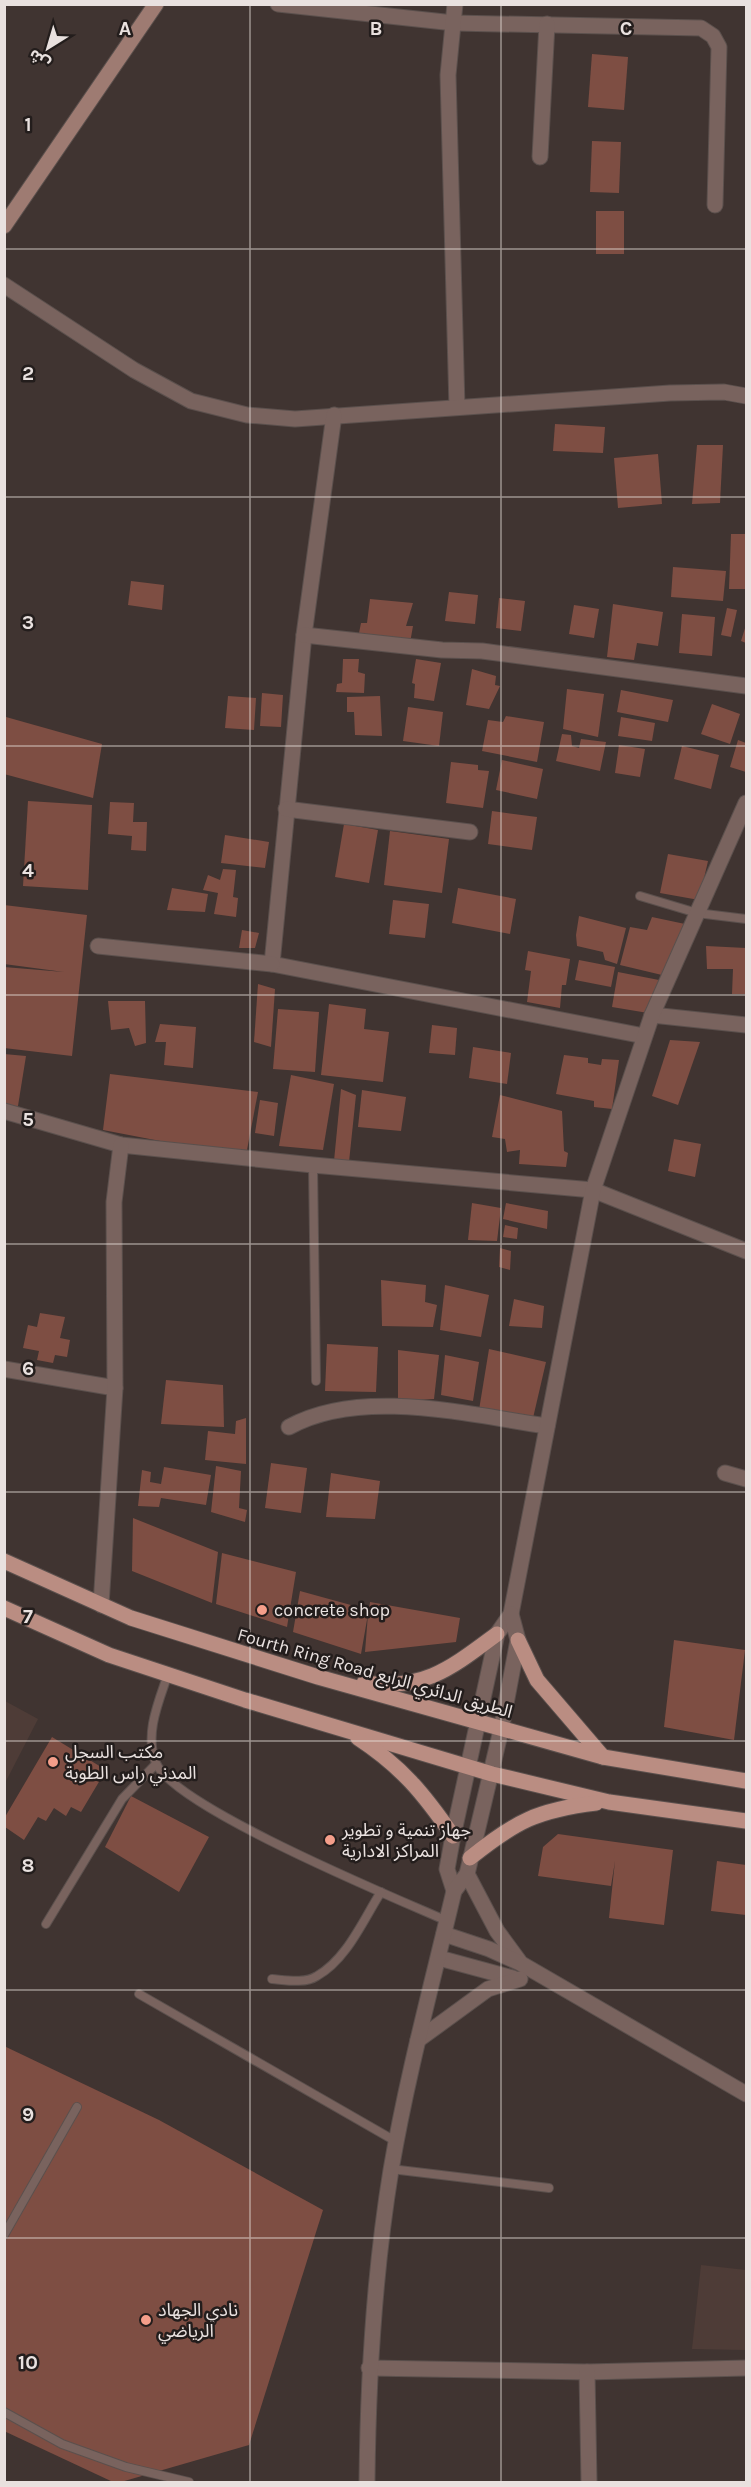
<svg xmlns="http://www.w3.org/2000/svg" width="751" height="2487" font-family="Karla,'Noto Sans Arabic',sans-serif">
<rect width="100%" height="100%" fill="#403431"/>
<g fill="#4e3c37">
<path d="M5 1701 38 1719 5 1783Z"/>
<path d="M701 2265 746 2270V2350L692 2349Z"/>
</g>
<g fill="#7e4e43">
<path d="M592 54 628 57 624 110 588 107Z"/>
<path d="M592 141 621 142 619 193 590 192Z"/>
<rect x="596" y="211" width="28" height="43"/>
<path d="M555 424 605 427 603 453 553 451Z"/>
<path d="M697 445H723L720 503 692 504Z"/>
<path d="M658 454 662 504 618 508 614 458Z"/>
<path d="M731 534H746V589H729Z"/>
<path d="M673 567 726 571 723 601 671 597Z"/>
<path d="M131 581 164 585 162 610 128 605Z"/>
<path d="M449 592 478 595 475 624 445 621Z"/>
<path d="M499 598 525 601 521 631 496 628Z"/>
<path d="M370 599 413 603 406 626H413L410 643 358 638 361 623H367Z"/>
<path d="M613 604 663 612 658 646 637 643 634 660 607 657Z"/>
<path d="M574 605 599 609 594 638 569 634Z"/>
<path d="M727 608 737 610 731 637 721 635Z"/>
<path d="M682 614 715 617 712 656 679 653Z"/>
<path d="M746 625V643L741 641Z"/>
<path d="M343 659H359L358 672 365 674 364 693 336 692 337 684 342 683Z"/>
<path d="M416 659 441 663 434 701 414 698 415 684 412 683Z"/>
<path d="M472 669 496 676 495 685 500 686 489 709 466 705Z"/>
<path d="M567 689 604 694 598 737 563 729Z"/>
<path d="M621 690 673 700 668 722 617 712Z"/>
<path d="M262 693 283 695 281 727 260 726Z"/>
<path d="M228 696 256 698 254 730 225 728Z"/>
<path d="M380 696 382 736 355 735 354 712H347V697Z"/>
<path d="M712 704 740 714 730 744 701 734Z"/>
<path d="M408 707 443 712 439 746 403 741Z"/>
<path d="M506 716 544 722 537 762 482 751 488 720 503 722Z"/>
<path d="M6 717 102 744 93 798 4 774Z"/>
<path d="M621 717 655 723 652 741 618 736Z"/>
<path d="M562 734 571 735 572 746 579 748 581 739 606 742 600 771 556 761Z"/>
<path d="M738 740 746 743V772L730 767Z"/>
<path d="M619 745 645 749 640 777 615 773Z"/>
<path d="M682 746 719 755 711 789 674 779Z"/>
<path d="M502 760 543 769 537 799 496 790Z"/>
<path d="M451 762 478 765V770L489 771 483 808 446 803Z"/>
<path d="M28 801 92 805 88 890 23 886Z"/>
<path d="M110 802 134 803 133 822H147L146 851 131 850 132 836 108 834Z"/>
<path d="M492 811 537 817 532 850 488 844Z"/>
<path d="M344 824 378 830 369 883 335 877Z"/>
<path d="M390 831 449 839 442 893 384 885Z"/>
<path d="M225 835 269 842 265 868 221 863Z"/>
<path d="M668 854 708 861 699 900 660 893Z"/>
<path d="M223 869 236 870 233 897 238 898 236 917 214 914 218 893 203 890 208 875 220 880Z"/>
<path d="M172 888 208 894 205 912 167 910Z"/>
<path d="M458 888 516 899 510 934 452 923Z"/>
<path d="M393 900 429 904 425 938 389 934Z"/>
<path d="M4 905 87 915 72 1056 4 1048V967L64 972 4 964Z"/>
<path d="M579 916 626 928 617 964 605 960 603 952 577 946 576 935Z"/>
<path d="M652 917 685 924 662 975 620 965 630 927 647 930Z"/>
<path d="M242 930 259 933 255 948H239Z"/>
<path d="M706 946 746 948V994H732L733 969H707Z"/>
<path d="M528 951 570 959 566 985H562L560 1008 527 1002 531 971 525 970Z"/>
<path d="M579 960 615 967 611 987 575 980Z"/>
<path d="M618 972 659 980 648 1013 612 1007Z"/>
<path d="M258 984 275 989 271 1047 254 1042Z"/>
<path d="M108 1001H145L146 1043 135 1046 129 1028 111 1030Z"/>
<path d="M329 1004 366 1009 364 1029 389 1032 383 1082 321 1075Z"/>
<path d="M278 1009 319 1012 315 1072 273 1069Z"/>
<path d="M160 1024 196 1027 193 1068 164 1065 166 1042H155Z"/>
<path d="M432 1025 457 1028 455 1055 429 1053Z"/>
<path d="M670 1040 700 1042 678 1105 652 1096Z"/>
<path d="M473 1047 511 1053 507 1084 469 1078Z"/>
<path d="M4 1054 26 1056 17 1112 4 1107Z"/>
<path d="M564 1055 588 1058V1063L601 1065 602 1059 619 1060 612 1109 594 1107V1101L556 1094Z"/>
<path d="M110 1074 258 1092 247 1150 186 1146 103 1130Z"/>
<path d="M291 1075 334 1084 323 1150 279 1146Z"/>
<path d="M341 1089 356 1095 349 1162 334 1161Z"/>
<path d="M362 1090 406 1097 401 1131 358 1127Z"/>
<path d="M500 1095 562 1111 564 1151 568 1153 566 1167 519 1164 520 1150 507 1152 505 1139 492 1137Z"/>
<path d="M260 1100 278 1103 274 1136 255 1133Z"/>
<path d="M674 1139 701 1144 695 1177 668 1171Z"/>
<path d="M472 1203 501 1208 497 1241 468 1240Z"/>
<path d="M506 1203 548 1211 547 1229 503 1219Z"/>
<path d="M505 1225 518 1228 517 1239 503 1237Z"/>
<path d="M500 1248 511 1251 510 1270 499 1267Z"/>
<path d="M381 1280 426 1285 425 1302 437 1305 433 1327 382 1326Z"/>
<path d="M445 1285 489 1295 481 1337 440 1330Z"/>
<path d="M514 1299 544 1306 542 1328 509 1326Z"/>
<path d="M40 1313 65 1317 60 1338 70 1340 67 1357 55 1355 53 1363 37 1360 39 1351 23 1348 28 1325 37 1327Z"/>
<path d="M327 1344 378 1347 376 1392 325 1391Z"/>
<path d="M489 1349 546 1362 533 1418 479 1410Z"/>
<path d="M398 1350 439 1355 434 1399 398 1401Z"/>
<path d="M445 1355 479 1362 473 1401 441 1395Z"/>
<path d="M166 1380 223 1385 224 1427 161 1424Z"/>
<path d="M246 1418V1464L205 1460 208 1431 235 1434 236 1421Z"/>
<path d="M271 1463 307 1468 301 1513 265 1508Z"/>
<path d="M216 1466 241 1471 239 1508 247 1510 245 1522 211 1512Z"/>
<path d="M164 1467 211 1475 206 1505 161 1498 159 1507 138 1506 142 1470 151 1472 150 1482 161 1484Z"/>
<path d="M331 1473 380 1481 375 1519 326 1517Z"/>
<path d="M133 1518 218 1552 212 1603 132 1571Z"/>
<path d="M222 1553 296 1572 287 1627 216 1604Z"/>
<path d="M300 1591 369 1610 370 1602 460 1618 456 1642 365 1652 368 1614 361 1654 293 1632Z"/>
<path d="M674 1640 745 1650 734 1740 664 1727Z"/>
<path d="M52 1737 106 1770 81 1812 71 1807 66 1816 54 1808 46 1821 38 1817 24 1840 5 1827V1817Z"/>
<path d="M131 1796 209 1837 179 1892 105 1847Z"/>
<path d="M558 1834 673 1850 664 1925 609 1918 615 1861 611 1886 538 1876 543 1847Z"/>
<path d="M717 1861 746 1865V1915L711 1911Z"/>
<path d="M4 2046 159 2120 323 2210 249 2445 121 2482H113L4 2431Z"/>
</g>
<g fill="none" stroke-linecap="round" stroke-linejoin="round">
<g stroke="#5b504d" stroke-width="10">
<g id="service">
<path d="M640 896 697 913 746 919"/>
<path d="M313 1165 316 1381"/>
<path d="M168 1674C159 1701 144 1734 156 1763 174 1807 395 1898 447 1921"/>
<path d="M46 1924 122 1799 156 1764"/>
<path d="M272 1979C285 1980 305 1984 317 1976 347 1959 363 1920 381 1892"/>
<path d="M139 1994 397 2142"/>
<path d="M391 2169 549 2188"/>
<path d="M4 2235 77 2107"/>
<path d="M4 2412 62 2444 126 2467 189 2482"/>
</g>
</g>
<g stroke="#5b504d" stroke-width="17">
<g id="minor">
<path d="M278 4 454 23 701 28 713 36 719 47 715 205"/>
<path d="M455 4 448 75 457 407"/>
<path d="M540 157 547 24"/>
<path d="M4 285 134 370 191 401 247 415 295 419 670 393 724 392 746 396"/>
<path d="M334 415 304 635 272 964 644 1036"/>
<path d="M304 635 442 650 482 651 746 686"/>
<path d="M286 809 470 832"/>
<path d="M98 946 272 964"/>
<path d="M652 1015 746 1025"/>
<path d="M4 1111 121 1145 313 1165 593 1190 746 1251"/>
<path d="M4 1369 115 1388"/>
<path d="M289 1427C361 1387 470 1415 547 1426"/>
<path d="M725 1473 746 1479"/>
<path d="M101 1605 115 1388 114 1202 121 1145"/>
<path d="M467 1874 497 1931 519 1961"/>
<path d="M454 1891 447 1869 453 1836 497 1634 511 1614 593 1190 652 1015 746 803"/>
<path d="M444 1934 489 1949 520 1963 746 2094"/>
<path d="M439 1958 513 1978"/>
<path d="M418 2040 488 1989 520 1979"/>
<path d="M369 2368 587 2372 746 2368"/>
<path d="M587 2372 589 2482"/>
<path d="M367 2482C368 2377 374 2274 391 2170 407 2076 432 1984 454 1891L467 1874 501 1730 518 1640 511 1614"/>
</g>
</g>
<g stroke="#5b504d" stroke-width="17">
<path id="secondary" d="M4 226 156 4"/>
</g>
<g stroke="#5b504d" stroke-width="17">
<g id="primary">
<path d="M4 1561 131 1618 318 1677 603 1757 746 1781"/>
<path d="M4 1608 109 1655 245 1700 492 1774 609 1802 746 1821"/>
<path d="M518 1640 537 1680 603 1757"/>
<path d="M364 1683C424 1691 451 1668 497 1634"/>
<path d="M358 1738C402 1767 423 1793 453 1836"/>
<path d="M470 1858C516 1821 538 1810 596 1803"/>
</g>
</g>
<use href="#service" stroke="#79635e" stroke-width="8"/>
<use href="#minor" stroke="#79635e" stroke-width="15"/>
<use href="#secondary" stroke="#9e7b72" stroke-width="15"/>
<use href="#primary" stroke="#ba8d82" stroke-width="15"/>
</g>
<path fill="none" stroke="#e9e1df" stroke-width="1.5" stroke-opacity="0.55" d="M250 4V2482M501 4V2482M4 249H746M4 497H746M4 746H746M4 995H746M4 1244H746M4 1492H746M4 1741H746M4 1990H746M4 2238H746"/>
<g fill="#f49e8a" stroke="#231d1c" stroke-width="2">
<circle cx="262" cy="1610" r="6"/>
<circle cx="53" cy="1762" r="6"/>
<circle cx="330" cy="1840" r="6"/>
<circle cx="146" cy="2320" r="6"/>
</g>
<g text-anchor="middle" stroke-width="5" stroke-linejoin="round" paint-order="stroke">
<g font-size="18" fill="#e9e1df" stroke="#231d1c" text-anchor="start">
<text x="274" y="1616">concrete shop</text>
<text x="65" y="1758">مكتب السجل<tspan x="65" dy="21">المدني راس الطوبة</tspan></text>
<text x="342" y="1836">جهاز تنمية و تطوير<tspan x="342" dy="21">المراكز الادارية</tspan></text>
<text x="158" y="2316">نادي الجهاد<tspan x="158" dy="21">الرياضي</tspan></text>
</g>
<g font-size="18" fill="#e9e1df" stroke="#231d1c">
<text transform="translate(375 1673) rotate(16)" y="6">Fourth Ring Road الطريق الدائري الرابع</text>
</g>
</g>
<g font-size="20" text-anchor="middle" font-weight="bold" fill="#e9e1df" stroke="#231d1c" stroke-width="5" stroke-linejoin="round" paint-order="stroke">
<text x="125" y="35">A</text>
<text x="376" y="35">B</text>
<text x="626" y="35">C</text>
<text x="28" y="131">1</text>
<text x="28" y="380">2</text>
<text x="28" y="629">3</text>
<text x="28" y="877">4</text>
<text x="28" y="1126">5</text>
<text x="28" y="1375">6</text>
<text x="28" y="1623">7</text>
<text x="28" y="1872">8</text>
<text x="28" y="2121">9</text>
<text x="28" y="2369">10</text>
</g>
<rect width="751" height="2487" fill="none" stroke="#e9e1df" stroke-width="12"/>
<g transform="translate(48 48) rotate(217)" stroke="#231d1c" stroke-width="4.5" paint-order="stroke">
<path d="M0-4.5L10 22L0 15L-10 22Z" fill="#e9e1df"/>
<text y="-9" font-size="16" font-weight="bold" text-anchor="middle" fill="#e9e1df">ش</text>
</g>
</svg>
